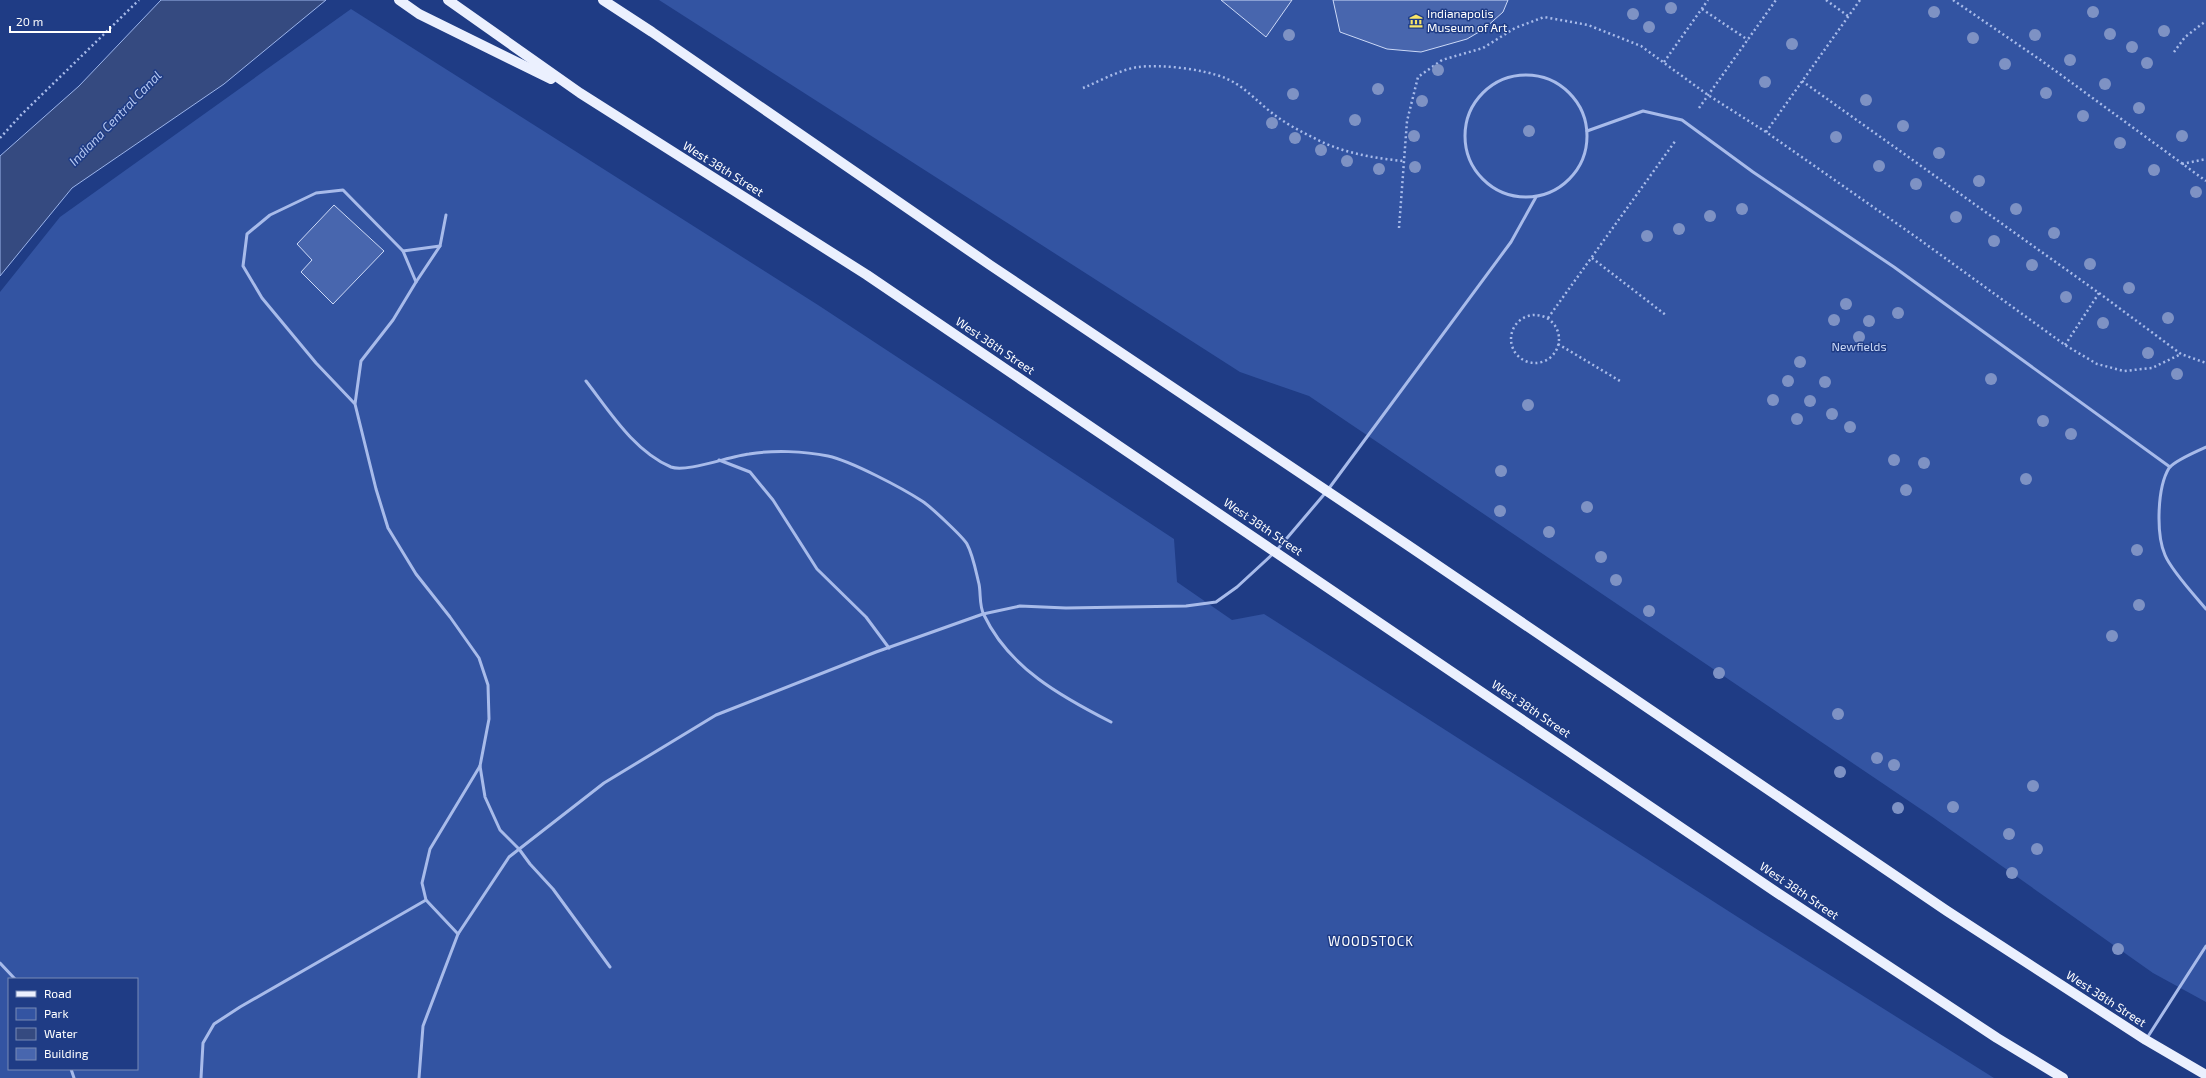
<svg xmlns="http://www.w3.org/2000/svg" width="2206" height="1078" font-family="'Exo 2',sans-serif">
<rect width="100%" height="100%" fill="#1f3c85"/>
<g fill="#3354a2" fill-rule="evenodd">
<path d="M659 0H2206V1002L2153 973 1931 816 1309 396 1240 372Z"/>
<path d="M351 9 818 305 1174 539 1177 582 1232 620 1264 614 1758 930 1994 1078H0V292L60 217ZM9 979H137V1069H9Z"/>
</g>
<path fill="#354a80" stroke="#9bb4eb" d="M161 0H326L224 84 72 188 0 276V156L79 86Z"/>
<g fill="#4866ae" stroke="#ccd9f7">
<path d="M1221 0H1292L1266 37Z"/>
<path d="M1333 0H1508L1503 12 1484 29 1467 39 1421 52 1387 49 1340 32Z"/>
<path d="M334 205 384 251 333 304 301 272 312 260 297 244Z"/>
</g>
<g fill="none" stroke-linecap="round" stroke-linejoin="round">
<g stroke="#a8bbea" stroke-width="2.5" stroke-dasharray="2 3" stroke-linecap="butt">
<path d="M1826 0 1848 16"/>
<path d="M1953 0 2042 61 2206 181"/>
<path d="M1702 9 1748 40"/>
<path d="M2174 52 2185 37 2206 21"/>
<path d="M1664 62 1708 0"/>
<path d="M1802 81 2099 293 2181 354 2206 363"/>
<path d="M1083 88C1100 81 1119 70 1138 67 1161 64 1203 69 1225 78 1245 86 1259 104 1276 116 1288 125 1302 132 1316 139 1343 153 1373 158 1403 161"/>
<path d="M1699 108 1776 0"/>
<path d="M1766 132 1860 0"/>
<path d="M0 138 21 115 139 0"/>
<path d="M2182 164 2206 159"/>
<path d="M1399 228 1407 121 1418 77 1442 60 1483 48 1515 28 1544 17 1588 25 1641 46 1708 95 1766 132 1916 237 2065 345 2097 364 2124 371 2152 368 2181 354"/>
<path d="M1592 258 1667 316"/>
<circle cx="1535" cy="339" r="24"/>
<path d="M1548 318 1676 140"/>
<path d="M1558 344 1620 381"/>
<path d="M2065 345 2099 293"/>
</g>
<g stroke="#a8bbea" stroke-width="3">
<circle cx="1526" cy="136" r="61"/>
<path d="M1587 131 1643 111 1682 120 1753 172 1894 267 2170 467"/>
<path d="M403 251 440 246"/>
<path d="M416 282 440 246 446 215"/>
<path d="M586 381C610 412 634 451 671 467 686 473 730 456 749 454 773 450 804 451 828 456 851 461 902 488 922 501 930 506 963 537 967 544 973 555 976 572 979 584 981 594 979 606 984 615 1009 668 1062 697 1111 722"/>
<path d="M355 404 316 363 262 298 243 266 247 234 270 215 316 193 343 190 403 251 416 282 393 320 361 361 355 404 376 489 388 528 416 574 450 617 479 658 488 685 489 719 480 766 430 849 422 883 426 900 458 934"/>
<path d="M2206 447C2197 451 2174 461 2169 468 2157 488 2156 534 2165 555 2171 570 2195 596 2206 609"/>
<path d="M719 460 750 472 773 500 817 569 866 617 889 648"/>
<path d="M480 766 485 797 500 830 519 849 530 864 553 889 610 967"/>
<path d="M0 963 15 979"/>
<path d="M2147 1038 2206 946"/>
<path d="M71 1069 74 1078"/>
<path d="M201 1078 203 1043 214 1024 240 1007 426 900"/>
<path d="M419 1078 423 1026 458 934 509 857 604 783 716 715 876 652 983 614 1020 606 1066 608 1186 606 1216 602 1237 587 1276 551 1327 491 1511 242 1536 197"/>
</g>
<g stroke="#ebf0fe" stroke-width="10">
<path d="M399 0 419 14 551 79"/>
<path d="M448 0 580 93 867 275 1776 892 1997 1038 2063 1078"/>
<path d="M603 0 652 32 990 265 1409 546 1947 911 2146 1040 2206 1075"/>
</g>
</g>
<g fill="#7e92c4">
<circle cx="1671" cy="8" r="6"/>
<circle cx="1934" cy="12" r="6"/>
<circle cx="2093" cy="12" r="6"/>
<circle cx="1633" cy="14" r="6"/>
<circle cx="1649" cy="27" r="6"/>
<circle cx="2164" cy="31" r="6"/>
<circle cx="2110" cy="34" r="6"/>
<circle cx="1289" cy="35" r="6"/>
<circle cx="2035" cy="35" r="6"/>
<circle cx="1973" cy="38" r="6"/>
<circle cx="1792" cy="44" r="6"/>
<circle cx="2132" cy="47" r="6"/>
<circle cx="2070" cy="60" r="6"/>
<circle cx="2147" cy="63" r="6"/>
<circle cx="2005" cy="64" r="6"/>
<circle cx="1438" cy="70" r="6"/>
<circle cx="1765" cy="82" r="6"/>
<circle cx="2105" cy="84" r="6"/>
<circle cx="1378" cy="89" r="6"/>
<circle cx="2046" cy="93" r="6"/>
<circle cx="1293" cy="94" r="6"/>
<circle cx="1866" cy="100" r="6"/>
<circle cx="1422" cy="101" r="6"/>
<circle cx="2139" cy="108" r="6"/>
<circle cx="2083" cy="116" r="6"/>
<circle cx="1355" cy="120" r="6"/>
<circle cx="1272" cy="123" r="6"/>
<circle cx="1903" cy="126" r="6"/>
<circle cx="1529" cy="131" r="6"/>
<circle cx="1414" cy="136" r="6"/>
<circle cx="2182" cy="136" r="6"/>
<circle cx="1836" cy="137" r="6"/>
<circle cx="1295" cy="138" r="6"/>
<circle cx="2120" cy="143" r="6"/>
<circle cx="1321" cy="150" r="6"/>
<circle cx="1939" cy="153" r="6"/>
<circle cx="1347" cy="161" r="6"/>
<circle cx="1879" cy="166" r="6"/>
<circle cx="1415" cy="167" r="6"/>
<circle cx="1379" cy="169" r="6"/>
<circle cx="2154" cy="170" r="6"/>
<circle cx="1979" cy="181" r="6"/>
<circle cx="1916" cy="184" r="6"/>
<circle cx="2196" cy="192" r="6"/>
<circle cx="1742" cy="209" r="6"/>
<circle cx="2016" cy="209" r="6"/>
<circle cx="1710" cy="216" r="6"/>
<circle cx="1956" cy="217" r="6"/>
<circle cx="1679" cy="229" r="6"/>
<circle cx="2054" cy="233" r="6"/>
<circle cx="1647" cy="236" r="6"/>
<circle cx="1994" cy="241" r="6"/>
<circle cx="2090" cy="264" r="6"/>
<circle cx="2032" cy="265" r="6"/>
<circle cx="2129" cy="288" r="6"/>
<circle cx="2066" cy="297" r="6"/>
<circle cx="1846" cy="304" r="6"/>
<circle cx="1898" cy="313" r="6"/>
<circle cx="2168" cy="318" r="6"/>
<circle cx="1834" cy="320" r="6"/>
<circle cx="1869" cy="321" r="6"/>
<circle cx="2103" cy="323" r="6"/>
<circle cx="1859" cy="337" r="6"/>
<circle cx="2148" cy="353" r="6"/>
<circle cx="1800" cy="362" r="6"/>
<circle cx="2177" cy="374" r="6"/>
<circle cx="1991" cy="379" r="6"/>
<circle cx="1788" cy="381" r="6"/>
<circle cx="1825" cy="382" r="6"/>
<circle cx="1773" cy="400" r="6"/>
<circle cx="1810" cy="401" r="6"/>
<circle cx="1528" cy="405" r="6"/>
<circle cx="1832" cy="414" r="6"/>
<circle cx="1797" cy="419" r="6"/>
<circle cx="2043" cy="421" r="6"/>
<circle cx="1850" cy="427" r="6"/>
<circle cx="2071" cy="434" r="6"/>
<circle cx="1894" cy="460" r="6"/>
<circle cx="1924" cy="463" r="6"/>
<circle cx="1501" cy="471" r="6"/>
<circle cx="2026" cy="479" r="6"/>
<circle cx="1906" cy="490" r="6"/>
<circle cx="1587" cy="507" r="6"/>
<circle cx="1500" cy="511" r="6"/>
<circle cx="1549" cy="532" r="6"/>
<circle cx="2137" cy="550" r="6"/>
<circle cx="1601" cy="557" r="6"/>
<circle cx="1616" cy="580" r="6"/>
<circle cx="2139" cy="605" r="6"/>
<circle cx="1649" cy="611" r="6"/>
<circle cx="2112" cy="636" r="6"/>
<circle cx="1719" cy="673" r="6"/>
<circle cx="1838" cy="714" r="6"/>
<circle cx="1877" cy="758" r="6"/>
<circle cx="1894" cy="765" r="6"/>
<circle cx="1840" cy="772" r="6"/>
<circle cx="2033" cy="786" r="6"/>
<circle cx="1953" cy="807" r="6"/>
<circle cx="1898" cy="808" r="6"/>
<circle cx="2009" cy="834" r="6"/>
<circle cx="2037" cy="849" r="6"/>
<circle cx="2012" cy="873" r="6"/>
<circle cx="2118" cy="949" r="6"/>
</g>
<defs>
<g id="museum-bare" transform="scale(1.08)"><path d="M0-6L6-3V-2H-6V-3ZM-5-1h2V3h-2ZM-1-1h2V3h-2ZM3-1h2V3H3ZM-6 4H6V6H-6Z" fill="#f8e468" stroke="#1f3c85" stroke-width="2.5" paint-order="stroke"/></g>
</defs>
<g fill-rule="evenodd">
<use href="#museum-bare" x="1416" y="21"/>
</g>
<g text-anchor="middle" stroke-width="3" stroke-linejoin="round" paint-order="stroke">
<g font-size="12" fill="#fff" stroke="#1f3c85" text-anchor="start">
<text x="1427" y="18">Indianapolis<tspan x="1427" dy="14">Museum of Art</tspan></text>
</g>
<g font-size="12" fill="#fff" stroke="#1f3c85">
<text transform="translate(723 169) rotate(32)" y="4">West 38th Street</text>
<text transform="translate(995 346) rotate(34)" y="4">West 38th Street</text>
<text transform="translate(1263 527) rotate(34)" y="4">West 38th Street</text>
<text transform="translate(1531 709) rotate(34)" y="4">West 38th Street</text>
<text transform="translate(1799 891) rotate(34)" y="4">West 38th Street</text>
<text transform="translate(2106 999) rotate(33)" y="4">West 38th Street</text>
</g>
<g font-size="12" fill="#ccd9f7" stroke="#1f3c85">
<text x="1859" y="351">Newfields</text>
</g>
<g font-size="13" font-style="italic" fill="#b3c6f1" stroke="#1f3c85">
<text transform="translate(115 118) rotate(-46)" y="5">Indiana Central Canal</text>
</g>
<g font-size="13" letter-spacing="1" fill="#fff" stroke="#1f3c85">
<text x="1371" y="946">WOODSTOCK</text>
</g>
</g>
<rect x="8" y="978" width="130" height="92" fill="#1f3c85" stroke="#798ab6"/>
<rect x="16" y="991" width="20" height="6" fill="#ebf0fe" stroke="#798ab6"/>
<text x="44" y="998" font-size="12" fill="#ffffff">Road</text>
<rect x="16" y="1008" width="20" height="12" fill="#3354a2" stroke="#798ab6"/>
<text x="44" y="1018" font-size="12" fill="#ffffff">Park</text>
<rect x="16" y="1028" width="20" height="12" fill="#354a80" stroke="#798ab6"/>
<text x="44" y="1038" font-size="12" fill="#ffffff">Water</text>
<rect x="16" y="1048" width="20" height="12" fill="#4866ae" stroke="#798ab6"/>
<text x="44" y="1058" font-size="12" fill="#ffffff">Building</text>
<path d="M10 26v6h100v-6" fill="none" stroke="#ffffff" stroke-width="2"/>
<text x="16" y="26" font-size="12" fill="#ffffff" stroke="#1f3c85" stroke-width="3" paint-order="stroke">20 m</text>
</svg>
